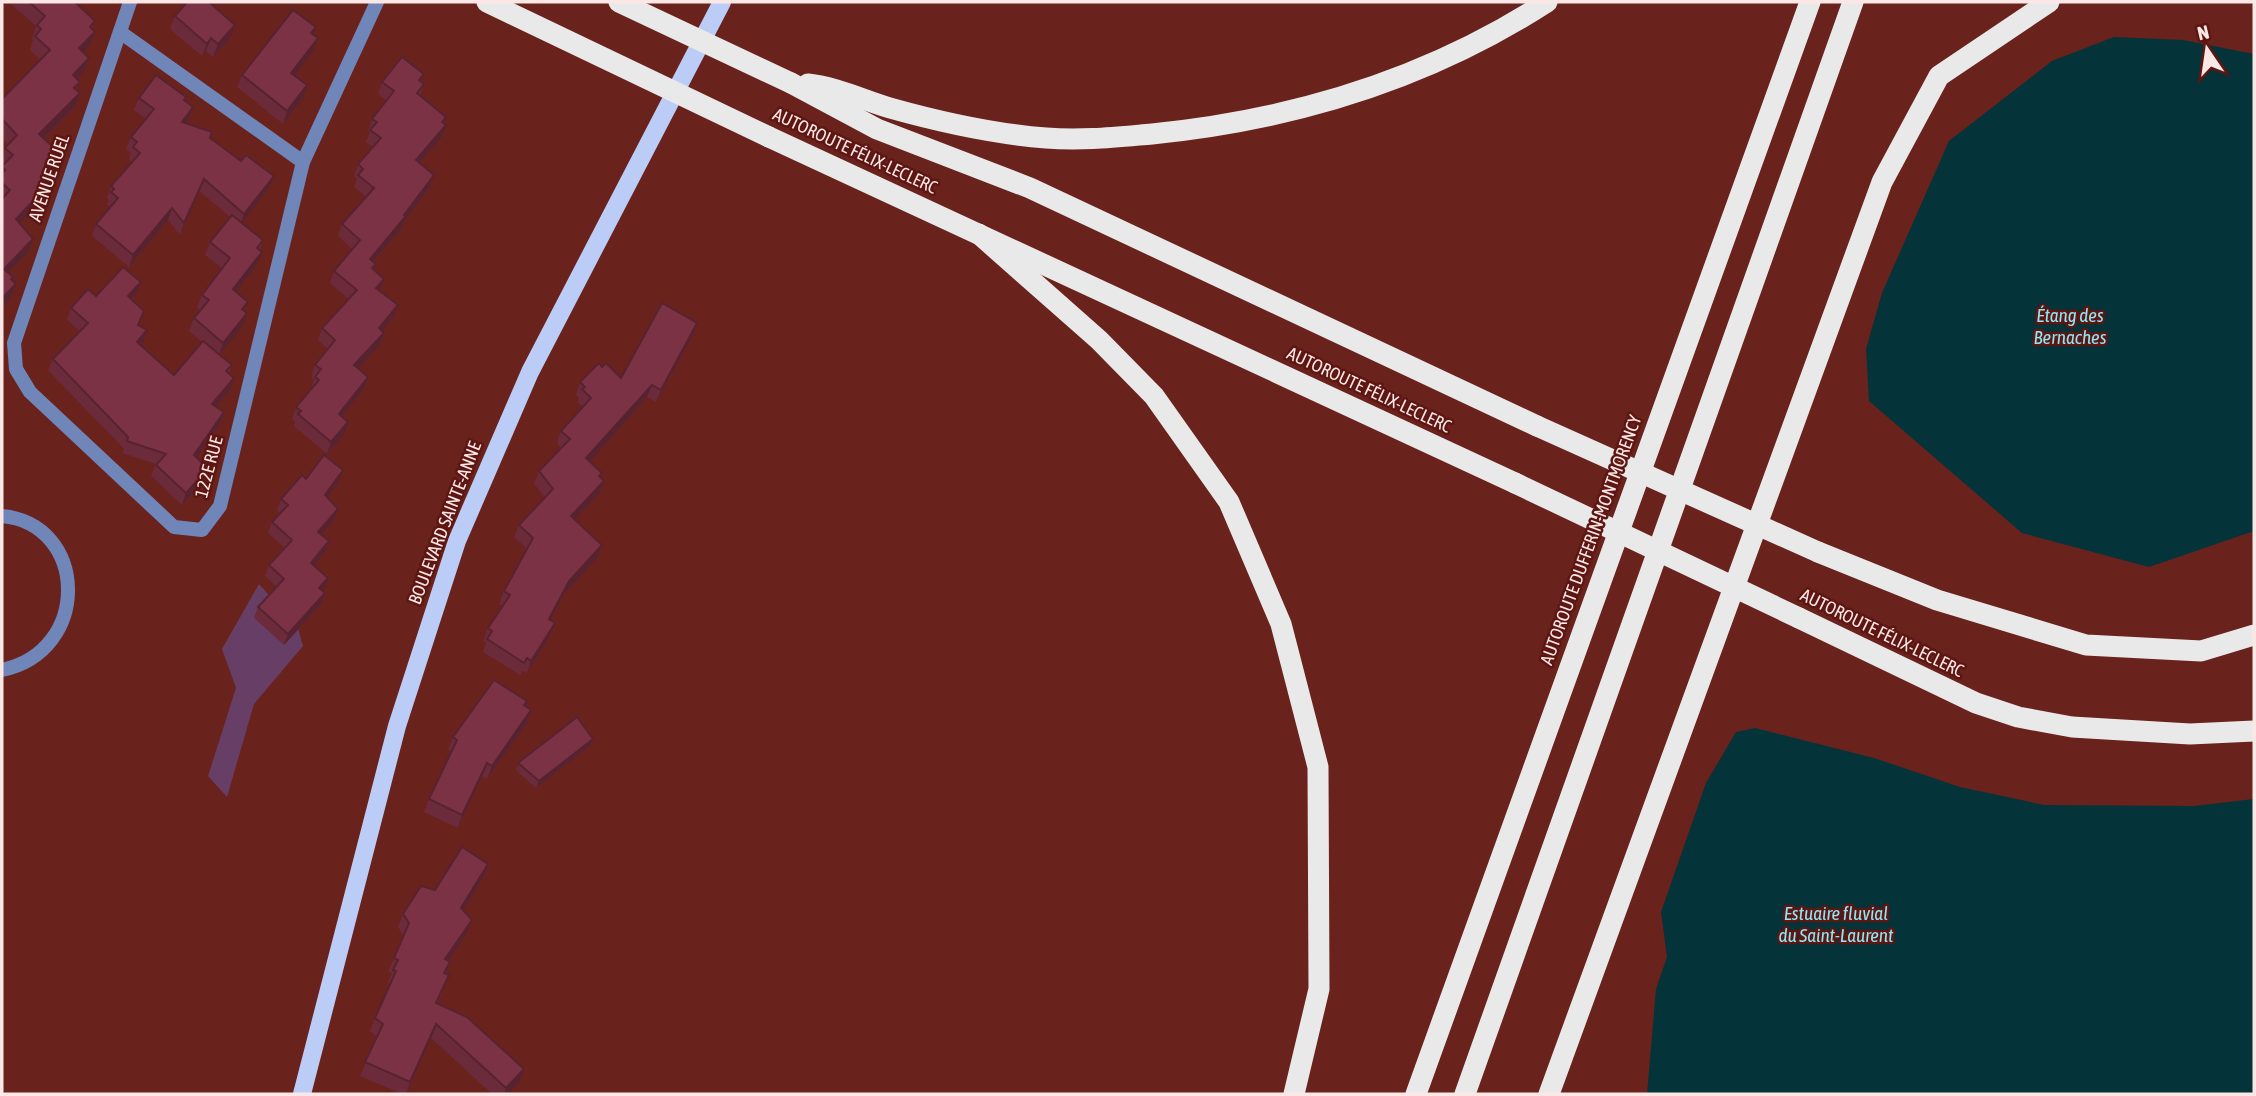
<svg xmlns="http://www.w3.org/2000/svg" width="2256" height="1096" font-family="'Asap Condensed',sans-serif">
<rect width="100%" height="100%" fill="#6a221d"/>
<path fill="#673e66" d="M259 584 298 628 303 646 254 704 227 797 208 776 236 688 222 649Z"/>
<g fill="#043339">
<path d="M2114 37 2183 40 2254 54V531L2149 567 2022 533 1869 401 1866 349 1882 293 1949 141 2052 61Z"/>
<path d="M1755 728 1874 758 1960 787 2044 805 2194 806 2254 799V1094H1647L1656 989 1667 957 1661 912 1706 783 1736 732Z"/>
</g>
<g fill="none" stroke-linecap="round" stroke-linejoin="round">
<g stroke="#7085b8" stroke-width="14">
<path d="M130 2 14 343 16 369 30 392 174 527 202 530 220 506 303 162 377 2"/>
<path d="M120 32 303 162"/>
<path d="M2 516C88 524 92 651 2 670"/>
</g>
<path stroke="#bbcdf7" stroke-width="18" d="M302 1094 397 726 457 541 530 372 722 2"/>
<g stroke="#e9e9e9" stroke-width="21">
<path d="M791 83 877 129 1030 188 1537 426"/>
<path d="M808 84C836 87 863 100 890 108 940 122 994 134 1046 138 1082 141 1117 137 1152 134 1293 120 1428 79 1547 2"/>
<path d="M769 137 1515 483"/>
<path d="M979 234 1099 340 1154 396 1229 502 1281 624 1318 767 1319 989 1294 1094"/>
<path d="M1818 552 1937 600 2086 645 2201 651 2254 635"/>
<path d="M1799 618 1976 703 2018 717 2072 727 2190 734 2254 731"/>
<path d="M1416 1094 1810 2"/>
<path d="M1465 1094 1853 2"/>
<path d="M1549 1094 1882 182 1939 76 2049 2"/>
</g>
<g stroke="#e9e9e9" stroke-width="21">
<path d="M487 2 769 137"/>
<path d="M619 2 791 83"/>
<path d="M1537 426 1818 552"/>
<path d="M1515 483 1799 618"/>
</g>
</g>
<g fill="#6b2b3b">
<path d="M12 2H81L78 5 95 21 92 29 95 32 90 45 83 52 84 71 77 79V91L75 107 44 138 55 154 53 171 45 180 49 184 44 198 19 223 33 239 28 253 8 273 12 280 11 297 2 307V166L3 165 2 163V156L5 148 8 144 2 138V99L40 59 30 50 33 40 32 39 36 26 11 4Z"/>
<path d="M175 16 231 37 213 57 206 51 202 56 170 29Z"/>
<path d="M313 34V51L294 75 303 98 283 124 237 87 242 75Z"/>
<path d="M382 82H421L424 84 420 96 443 123 442 137 419 163 430 187 405 220 402 228 373 262 376 264 373 270 380 291 393 317 382 331 384 333 380 345 358 368 364 389 342 416 344 434 327 454 294 426 295 422 292 419 296 407 311 389 314 379 311 377 315 365 328 349 318 340 322 328 349 299 330 283 334 271 352 249 338 236 342 224 366 197 354 187 357 179 354 176 358 164 373 147 366 142 370 132 368 131 372 119 387 101 378 94Z"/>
<path d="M139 98 185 101 193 107 189 119 186 123 210 138 269 188 242 223 263 240 260 250 257 265 236 292 245 311 243 326 219 354 232 365 229 373 230 390 216 406 224 412 220 424 196 458 208 469 204 481 182 505 151 476 156 464 122 453 124 449 48 370 53 359 80 331 67 320 71 308 96 296 141 282 136 294 132 300 143 342 141 345 174 375 202 342 189 331 194 318 200 310 197 307 202 295 223 269 205 255 210 242 230 217 199 191 180 235 168 220 129 267 92 236 96 224 110 207 107 204 109 200 107 198 111 186 132 162 129 159 131 153 126 149 131 137 146 119 134 110Z"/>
<path d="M693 335 656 402 647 397 590 462 600 478 599 493 574 520 602 545 598 557 564 594 550 620 555 623 550 636 527 673 523 671 520 675 483 652 486 642 483 641 488 628 502 606 499 604 504 591 527 549 514 537 519 525 545 497 534 484 539 471 561 448 557 443 561 431 583 407 578 402 579 398 576 395 580 382 602 367 621 378Z"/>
<path d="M306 479 339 481 327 497 338 509 334 520 321 535 329 541 325 552 314 565 328 578 322 591 325 593 321 604 284 645 254 618 258 607 277 587 265 576 269 565 285 548 268 533 272 522 280 513 277 510 281 499Z"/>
<path d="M527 701 525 706 531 710 527 723 487 779 482 776 458 828 424 812 429 799 452 752 448 750 453 737Z"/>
<path d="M593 739 591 745 536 788 516 770 518 763Z"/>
<path d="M488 864 483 878 463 910 472 920 467 933 448 961 450 962 446 973 444 989 438 1003 524 1069 519 1083 508 1094H492L431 1038 406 1094H402L360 1076 377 1037 370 1031 375 1018 390 984 388 983 392 973 388 972 404 936 398 927 403 914 435 890Z"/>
</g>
<g fill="#572330">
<path d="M235 25 231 37 213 57 218 44Z"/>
<path d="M95 32 90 45 74 62 79 48Z"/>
<path d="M211 38 206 51 202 56 207 44Z"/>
<path d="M318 38 313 51 287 86 291 73Z"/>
<path d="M89 58 84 71 68 89 73 75Z"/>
<path d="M307 85 303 98 283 124 287 111Z"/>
<path d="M80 93 75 107 34 148 39 134Z"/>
<path d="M193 107 189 119 178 134 182 122Z"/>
<path d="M446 125 442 137 411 172 416 160Z"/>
<path d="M58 158 53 171 36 190 41 176Z"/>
<path d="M434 175 430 187 405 220 402 228 365 271 370 259Z"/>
<path d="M274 176 269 188 240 226 244 214Z"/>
<path d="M204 179 199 191 180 235 184 223Z"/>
<path d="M49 184 44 198 11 232 16 219Z"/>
<path d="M172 208 168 220 129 267 133 255Z"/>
<path d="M33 239 28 253 2 279 4 269Z"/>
<path d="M262 252 257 265 228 302 233 289Z"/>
<path d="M384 279 380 291 376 288Z"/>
<path d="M141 282 136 294 124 308 128 296Z"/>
<path d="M16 284 11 297 2 307V298Z"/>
<path d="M398 305 393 317 375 340 379 328Z"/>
<path d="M247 313 243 326 219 355 223 343Z"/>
<path d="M697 323 693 335 656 402 661 390Z"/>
<path d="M147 330 143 342 133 354 137 342Z"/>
<path d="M384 333 380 345 350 377 354 365Z"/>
<path d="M368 377 364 389 334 426 339 414Z"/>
<path d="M234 378 230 390 208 415 212 404Z"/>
<path d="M652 385 647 397 582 471 586 458Z"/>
<path d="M224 412 220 424 190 467 194 455Z"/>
<path d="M348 422 344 434 327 454 331 442Z"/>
<path d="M208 469 204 481 182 505 186 493Z"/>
<path d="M343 470 339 481 321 506 325 495Z"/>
<path d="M604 481 599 493 566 529 571 516Z"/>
<path d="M338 509 334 520 314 543 318 532Z"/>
<path d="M329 541 325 552 307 574 311 563Z"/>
<path d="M602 545 598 557 564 594 544 632 549 619 569 581Z"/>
<path d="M328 578 324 589 315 599 319 588Z"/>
<path d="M325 593 321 604 284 645 288 634Z"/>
<path d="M555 623 550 636 527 673 531 661Z"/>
<path d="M531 710 527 723 487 779 492 766Z"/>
<path d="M593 739 591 745 536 788 539 781Z"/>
<path d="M487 763 482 776 458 828 462 815Z"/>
<path d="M488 864 483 878 456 922 461 908Z"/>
<path d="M472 920 467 933 440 973 445 959Z"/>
<path d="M436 1024 431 1038 406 1094 410 1082Z"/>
<path d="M524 1069 519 1083 508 1094H504L506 1088Z"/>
</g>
<g fill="#7c3245" stroke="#572330" stroke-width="2">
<path d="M29 2H75L95 21 90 27 95 32 79 48 89 58 73 75 80 82 74 88 80 93 39 134 56 150 54 153 58 158 41 176 49 184 16 219 33 239 4 269 13 277 11 279 16 284 2 298V199L10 190 2 183V173L5 170 2 166 13 155 5 148 17 135 2 119V99L50 50 35 36 41 29 37 25 45 16Z"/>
<path d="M187 2H209L235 25 218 44 211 38 207 44 175 16Z"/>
<path d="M293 10 316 27 311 33 318 38 291 73 307 85 287 111 242 75Z"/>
<path d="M402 57 424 74 419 80 424 84 417 93 446 117 442 122 446 125 416 160 434 175 404 215 406 216 370 259 376 264 372 268 384 279 376 288 398 305 379 328 384 333 354 365 368 377 339 414 348 422 331 442 298 414 301 411 296 407 319 380 315 377 321 369 315 365 335 340 322 328 357 290 334 271 360 240 342 224 374 188 358 175 363 169 358 164 381 138 370 130 377 122 372 119 394 91 382 82Z"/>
<path d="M156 75 186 97 184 100 193 107 182 122 212 132 210 138 241 161 246 155 274 176 244 214 204 179 184 223 172 208 133 255 96 224 118 198 111 192 114 189 111 186 140 153 133 147 137 142 131 137 154 109 139 98Z"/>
<path d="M232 215 263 240 257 248 262 252 233 289 248 302 242 309 247 313 223 343 194 318 209 300 202 295 230 258 210 242Z"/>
<path d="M123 267 141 282 128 296 144 311 138 325 147 330 137 342 174 375 203 341 232 365 226 371 234 378 212 404 224 412 194 455 208 469 186 493 156 465 166 454 127 441 128 437 53 359 88 323 71 308 88 289 96 296Z"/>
<path d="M662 303 697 323 661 390 652 385 586 458 602 473 599 476 604 481 571 516 602 545 569 581 549 619 555 623 531 661 527 658 524 663 487 639 492 631 488 628 510 595 504 591 533 538 519 525 553 489 539 471 570 439 561 431 591 398 582 389 585 387 580 382 599 363 602 367 606 363 621 378Z"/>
<path d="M324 455 343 470 325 495 338 509 318 532 329 541 311 563 328 578 319 588 325 593 288 634 258 607 284 579 269 565 292 540 272 522 288 505 281 499 302 475 306 479Z"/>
<path d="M494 680 527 701 524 705 531 710 492 766 487 763 462 815 429 799 457 740 453 737Z"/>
<path d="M577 717 593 739 539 781 518 763Z"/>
<path d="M462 847 488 864 461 908 472 920 445 959 450 962 444 973 449 975 436 1003 467 1017 524 1069 506 1088 436 1024 410 1082 365 1062 383 1024 375 1018 396 971 393 970 398 960 394 958 409 923 403 914 421 886 435 890Z"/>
</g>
<g text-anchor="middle" stroke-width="5" stroke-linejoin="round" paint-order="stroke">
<g font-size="18" fill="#fbe8e6" stroke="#5e1613">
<text transform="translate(855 151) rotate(25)" y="6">AUTOROUTE FÉLIX-LECLERC</text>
<text transform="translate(49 178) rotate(-71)" y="6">AVENUE RUEL</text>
<text transform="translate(1369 390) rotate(25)" y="6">AUTOROUTE FÉLIX-LECLERC</text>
<text transform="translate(209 467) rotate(-75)" y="6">122E RUE</text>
<text transform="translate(445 523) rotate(-69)" y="6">BOULEVARD SAINTE-ANNE</text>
<text transform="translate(1591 540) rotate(-70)" y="6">AUTOROUTE DUFFERIN-MONTMORENCY</text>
<text transform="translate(1882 633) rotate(26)" y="6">AUTOROUTE FÉLIX-LECLERC</text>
</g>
<g font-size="19" font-style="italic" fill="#8be9f6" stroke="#5e1613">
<text x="2070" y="322">Étang des<tspan x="2070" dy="22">Bernaches</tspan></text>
<text x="1836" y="920">Estuaire fluvial<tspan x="1836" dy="22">du Saint-Laurent</tspan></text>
</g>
</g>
<rect width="2256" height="1096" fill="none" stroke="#fbe8e6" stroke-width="7"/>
<g transform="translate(2207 49) rotate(347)" stroke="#5e1613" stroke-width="5" paint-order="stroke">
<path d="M0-5L12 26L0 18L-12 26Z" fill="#fbe8e6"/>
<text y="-10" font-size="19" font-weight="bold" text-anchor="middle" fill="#fbe8e6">N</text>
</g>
</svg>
